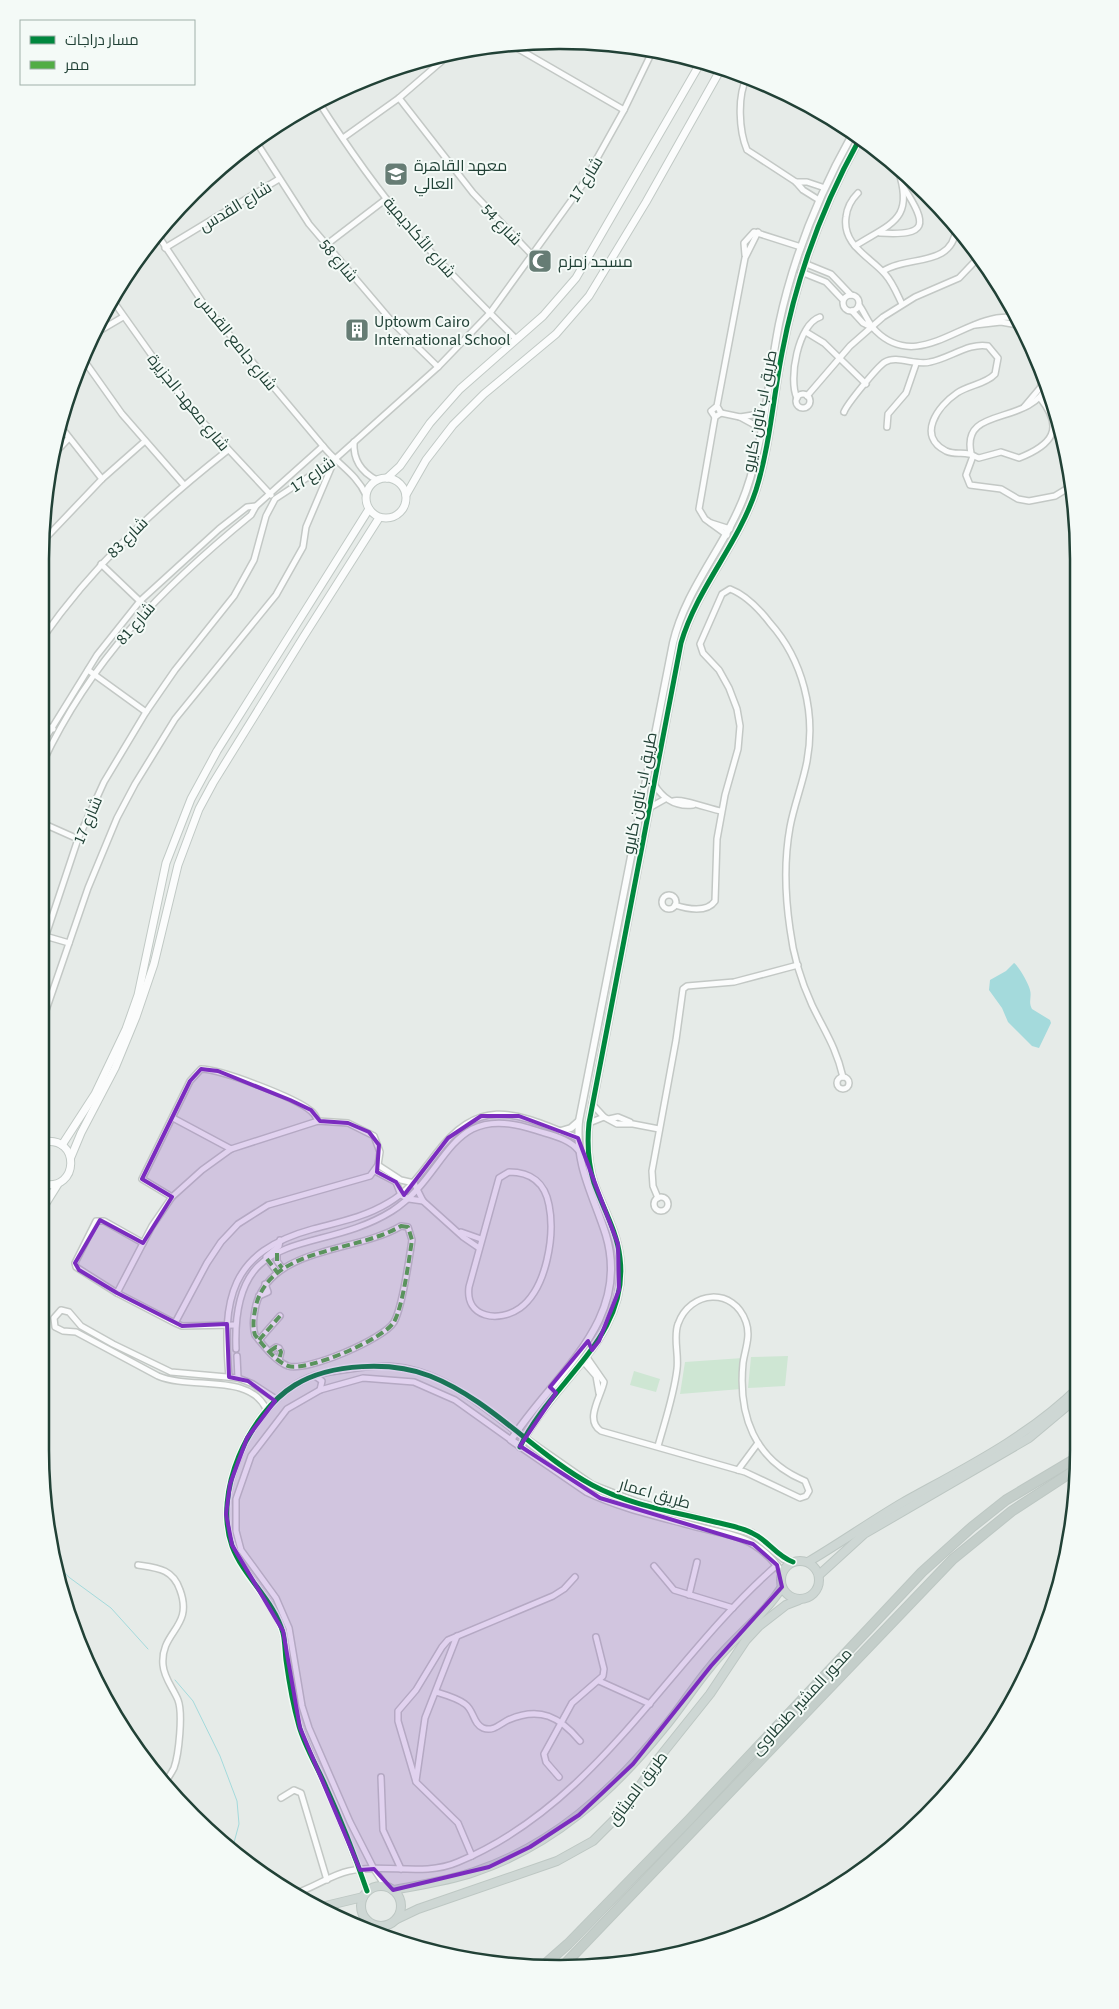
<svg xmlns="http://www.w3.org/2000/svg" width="1119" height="2009" font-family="'Source Sans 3',Cairo,sans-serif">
<rect width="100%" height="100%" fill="#e6ebe8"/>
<g fill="#cee6d3">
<path d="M788 1356 785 1386 748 1388 751 1357Z"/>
<path d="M743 1358 741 1389 680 1394 685 1362Z"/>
<path d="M634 1371 660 1379 656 1392 630 1385Z"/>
</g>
<path fill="#a4dadc" d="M1014 963C1018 965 1029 984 1030 990 1032 997 1028 1002 1032 1009L1050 1020 1051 1023 1039 1048 1032 1046 1008 1022 1002 1008 989 990 990 980 1006 971Z"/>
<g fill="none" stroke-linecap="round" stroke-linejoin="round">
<g stroke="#a4dadc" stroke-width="1">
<path d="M55 1564 70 1578 111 1608 148 1649"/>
<path d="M175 1680 193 1701 220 1756 237 1801 239 1824 232 1850"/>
</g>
<g stroke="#c3c8c5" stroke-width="8">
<g id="minor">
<path d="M510 44 624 110"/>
<path d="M747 77C737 96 739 131 747 150L796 182 803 190 819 200"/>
<path d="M399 98 473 193 533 256"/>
<path d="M318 101C346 145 376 188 410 228 443 267 480 303 516 339"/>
<path d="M343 138 399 98 450 54"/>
<path d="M255 140 309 224 395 325 438 367"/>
<path d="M796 182H807L825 188"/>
<path d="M858 193C851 200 847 207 846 217 842 245 869 256 885 274 893 283 897 294 902 304"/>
<path d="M880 233C928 236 928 225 904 188"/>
<path d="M157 234 203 303 323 446"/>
<path d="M326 245 386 199"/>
<path d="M855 246C891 223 915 220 898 170"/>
<path d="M165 248 279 179"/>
<path d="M745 255 744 243 754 232 801 247"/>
<path d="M804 263 831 274 851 295"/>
<path d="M883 271C907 255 953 268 956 228"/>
<path d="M801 272 826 282 843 300"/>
<circle cx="851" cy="303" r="8"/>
<path d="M111 298 187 405 271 495"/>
<path d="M859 305C865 313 869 325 876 331 921 375 967 310 1015 318"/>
<path d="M852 311 863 323 873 328"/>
<path d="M975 325 1001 322 1018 325"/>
<path d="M806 332 824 343 866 384"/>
<path d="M94 334 123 317"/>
<path d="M83 359 122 414 184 485"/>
<circle cx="803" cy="401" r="7"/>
<path d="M807 396 850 346 883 317 915 297 959 278 980 256"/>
<path d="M797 398C788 380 798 324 820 317"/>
<path d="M717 406 721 413 715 417 711 411 717 406 745 258 758 232"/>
<path d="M1024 407 1040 388 1044 378"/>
<path d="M844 412C847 404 878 366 885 362 897 355 916 366 930 362 948 359 970 342 988 346L998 358 995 374C986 384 969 385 957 393 938 406 916 436 946 451 955 455 961 452 969 454 972 454 975 457 979 458L1001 452 1019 458C1052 445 1065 429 1040 398"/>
<path d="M721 413 740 417 762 429"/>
<path d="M715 417 699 509 705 519 727 535"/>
<path d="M740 417 765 413"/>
<path d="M61 427 102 479"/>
<path d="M887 427 888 414 906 393 916 364"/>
<path d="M354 442C353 460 361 472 377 480"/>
<path d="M55 453 69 438"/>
<path d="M971 453C961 405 1028 427 1048 385"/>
<path d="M973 456 966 475 970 485 1001 489 1018 499 1029 501 1055 496 1073 485"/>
<path d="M711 523 730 529"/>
<path d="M41 543 102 479 145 441"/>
<path d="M101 564 147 608"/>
<path d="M41 640C93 565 157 506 228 450"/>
<path d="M88 670 146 712"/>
<path d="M42 723 53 729"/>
<path d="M42 744 97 655 140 601 219 529 247 507 256 506"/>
<path d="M42 764C91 659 163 587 251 515L256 506 323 446C337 464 356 473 366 495"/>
<path d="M654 784C663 799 675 807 693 805"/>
<path d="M673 801C681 798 710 809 721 811"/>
<path d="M649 808 665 799"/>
<path d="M42 823 78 839"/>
<circle cx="669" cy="902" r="7"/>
<path d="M675 905C687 909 707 913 715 901L717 839 725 795 738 749 740 726 737 709 729 688 719 670 703 653 700 644 722 594 730 589C746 595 760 610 770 623 803 660 816 713 807 761 803 783 794 805 790 827 784 860 785 895 790 929 793 954 801 981 812 1005 825 1032 836 1047 843 1077"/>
<path d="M45 936 69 943"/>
<path d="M43 944 78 839 104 782 146 712 175 670 234 596 254 560 266 516 275 499 334 460 438 367 490 313 581 187 624 110 653 50"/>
<path d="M43 1019 88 888 117 818 135 784 175 719 276 595 303 547 306 527 334 461"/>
<circle cx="843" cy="1083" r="6"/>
<path d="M592 1104 604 1117"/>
<path d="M173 1118 231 1149"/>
<path d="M609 1119 618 1117 630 1122"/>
<path d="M589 1123 604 1117 617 1124H633L659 1129"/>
<path d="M378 1165 401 1180 414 1183 423 1201 463 1237 479 1248"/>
<path d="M375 1171 396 1182 401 1195 409 1199 423 1201"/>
<path d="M509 1172C531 1172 545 1183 549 1205 555 1235 547 1288 520 1308 499 1323 465 1318 469 1287L499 1178Z"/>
<path d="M172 1197 142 1179 190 1081 201 1069C221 1069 296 1098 311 1111 315 1114 316 1117 318 1121"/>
<circle cx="661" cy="1204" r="7"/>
<path d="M658 1198 653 1186 652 1171 676 1040 683 989 687 986 734 982 798 965"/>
<path d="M401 1226 408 1227 412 1240C409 1259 403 1306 394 1322 384 1339 307 1372 288 1366 275 1361 263 1345 255 1335 252 1325 254 1315 256 1305 272 1246 356 1253 401 1226Z"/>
<path d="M461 1232 481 1239"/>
<path d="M277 1253V1261L282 1268"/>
<path d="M277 1272 266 1257 279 1246 280 1240"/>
<path d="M117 1293 76 1267 75 1263 96 1221H104L143 1243"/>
<path d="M259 1296 268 1292 265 1284"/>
<path d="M175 1323 207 1263 221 1242 238 1224 268 1205 370 1176 378 1165 380 1152 374 1136 348 1123 318 1121 231 1149 202 1170 172 1197 152 1226 117 1293 175 1323 182 1326 235 1325"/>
<path d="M259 1340 280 1316"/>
<path d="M236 1349C231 1221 317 1258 392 1211 450 1174 447 1100 535 1130 550 1135 569 1138 579 1151"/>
<path d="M270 1351 276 1347 279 1348 281 1352 279 1360"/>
<path d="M237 1356 238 1378"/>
<path d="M586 1356 604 1382C601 1397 584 1420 601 1431L745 1472 800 1498 806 1496 809 1491 805 1481C754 1460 738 1415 743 1363 745 1349 751 1336 746 1322 734 1287 690 1290 678 1324 673 1337 679 1354 677 1369 674 1395 665 1421 658 1446"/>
<path d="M583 1361 596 1376 599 1393"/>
<path d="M315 1376 322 1381 320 1390"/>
<path d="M229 1377C222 1299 229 1252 313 1229 339 1222 365 1217 388 1203 409 1191 421 1173 435 1155 481 1093 518 1114 578 1138"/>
<path d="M266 1409C250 1373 191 1390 158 1376L76 1332 63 1331 55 1327 54 1318 61 1310 69 1312 81 1326 113 1344 171 1372 238 1378 253 1384 276 1399"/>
<path d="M738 1470 758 1443"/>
<path d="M138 1565C158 1568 173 1569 180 1590 194 1628 160 1631 163 1665 164 1678 173 1688 178 1700 183 1713 179 1754 174 1768 171 1774 167 1779 164 1785"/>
<path d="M654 1566 674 1590 733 1608"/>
<path d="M689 1595 697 1562"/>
<path d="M599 1681 650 1704"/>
<path d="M436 1692C446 1695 457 1698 465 1704 474 1710 473 1724 483 1728 493 1732 500 1724 508 1720 540 1706 560 1717 580 1741"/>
<path d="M381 1777 383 1830 401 1869"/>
<path d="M559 1777 546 1762 544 1754 572 1703 603 1676 604 1669 596 1637"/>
<path d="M416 1781 425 1718 457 1636"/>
<path d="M281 1798 294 1790 301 1793 327 1880"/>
<path d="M472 1856 458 1823 416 1782 398 1721V1711L416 1690 442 1647 448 1640 553 1596 564 1589 575 1577"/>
<path d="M386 1887 374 1869 350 1822 309 1728 302 1706 289 1628 276 1598 241 1550 236 1531V1499L251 1456 287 1409 320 1390 363 1378 414 1382 455 1400 511 1440"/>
<path d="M367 1891C355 1857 342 1823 328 1790 319 1770 307 1749 300 1728 290 1697 290 1664 283 1633 275 1601 244 1577 232 1546 210 1486 260 1384 325 1373 349 1369 373 1364 397 1367 442 1372 482 1405 516 1432"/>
<path d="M293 1894C312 1889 330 1875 349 1871 384 1863 424 1877 458 1862 599 1803 667 1661 777 1565"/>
</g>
</g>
<g stroke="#c3c8c5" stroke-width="9">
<g id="tertiary">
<path d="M561 1131 571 1128 579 1121"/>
<path d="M516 1432 592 1485 636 1502 752 1533 784 1559 793 1562"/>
<path d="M520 1447C550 1382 630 1338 620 1258 617 1231 603 1208 594 1183 588 1163 587 1143 589 1123L681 643C697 588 738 545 756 490 770 445 773 399 782 353 796 278 822 207 859 140"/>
<path d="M782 1574C776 1562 764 1551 753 1544 736 1534 713 1531 694 1526 658 1516 621 1508 587 1492L511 1440C553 1375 632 1322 606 1235 593 1194 575 1166 579 1121L673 643C686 587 727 545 746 491 765 437 768 380 779 324 793 258 819 194 852 135"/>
</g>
</g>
<g stroke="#c1c9c5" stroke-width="9">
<g id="secondary">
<circle cx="386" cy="498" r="20"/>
<path d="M387 478 400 466 430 423 460 389 543 316 576 278 701 62"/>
<path d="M406 495 426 460 453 425 484 394 556 334 589 296 646 202 722 67"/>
<path d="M43 1142C81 1135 79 1192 43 1184"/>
<path d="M62 1145 95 1094 126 1029 138 995 166 863 191 799 217 751 369 509"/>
<path d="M71 1157 81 1133 115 1068 136 1017 154 964 178 865 199 809 213 783 304 636 379 518"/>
<path d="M43 1208 58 1184"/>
</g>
</g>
<g stroke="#bdc7c3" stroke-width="10">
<g id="primary">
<circle cx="800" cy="1580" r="19"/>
<path d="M808 1562C840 1543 870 1522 902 1503 963 1469 1027 1438 1078 1388"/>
<path d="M819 1575 864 1534 1029 1438 1078 1397"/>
<circle cx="381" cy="1906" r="20"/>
<path d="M393 1890C420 1885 448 1881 474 1872 552 1846 612 1792 663 1729 680 1709 694 1686 711 1666 733 1638 763 1617 782 1587"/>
<path d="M317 1908 363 1897"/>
<path d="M397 1919 418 1909 557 1861 593 1841 623 1811 658 1759 710 1694 746 1640 759 1626 786 1605 799 1600"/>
</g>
</g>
<g stroke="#bdc7c3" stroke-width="11">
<g id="trunk">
<path d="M543 1966 568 1944 689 1820 922 1572 972 1527 1006 1500 1078 1457"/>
<path d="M562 1967 953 1559 1012 1511 1078 1468"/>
</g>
</g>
<use href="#minor" stroke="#fbfcfc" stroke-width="5"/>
<use href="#tertiary" stroke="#fbfcfc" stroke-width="6"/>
<use href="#secondary" stroke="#fbfcfc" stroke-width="7"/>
<use href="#primary" stroke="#ced7d4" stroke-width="8"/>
<use href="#trunk" stroke="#c4ceca" stroke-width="9"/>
<g stroke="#52ad45" stroke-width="4" stroke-dasharray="8 4" stroke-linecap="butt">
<path d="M401 1226 408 1227 412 1240C409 1259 403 1306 394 1322 384 1339 307 1372 288 1366 275 1361 263 1345 255 1335 252 1325 254 1315 256 1305 272 1246 356 1253 401 1226Z"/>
<path d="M277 1253V1261L282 1268"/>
<path d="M267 1259 277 1272"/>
<path d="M259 1340 280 1316"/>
<path d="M270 1351 276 1347 279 1348 281 1352 279 1360"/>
</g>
<g stroke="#f4faf7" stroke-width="8">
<g id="cycleway">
<path d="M520 1447C550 1382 630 1338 620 1258 617 1231 603 1208 594 1183 588 1163 587 1143 589 1123L681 643C697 588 738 545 756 490 770 445 773 399 782 353 796 278 822 207 859 140"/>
<path d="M367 1891C355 1856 342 1822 326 1787 318 1768 305 1747 299 1726 293 1705 289 1682 286 1660 285 1651 285 1641 283 1633 274 1600 244 1578 232 1546 213 1493 248 1414 295 1385 331 1363 392 1361 430 1376 491 1400 535 1454 592 1485 629 1505 675 1512 715 1522 727 1525 741 1527 752 1533 768 1540 776 1556 793 1562"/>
</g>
</g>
<use href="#cycleway" stroke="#00873e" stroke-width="5"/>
</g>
<path fill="#7b2cbf" fill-opacity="0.2" stroke="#7b2cbf" stroke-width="4" stroke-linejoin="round" d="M201 1069 218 1071 290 1100 311 1110 320 1121 348 1123 369 1132 379 1145 377 1172 396 1182 404 1195 448 1138 481 1116H519L578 1138 618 1244 619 1290 599 1341 592 1350 588 1341 550 1387 556 1393 520 1446 600 1498 753 1544 777 1565 782 1587 711 1666 633 1764 579 1815 530 1847 489 1867 393 1890 374 1869 360 1870 300 1728 283 1631 232 1545 226 1514 230 1484 247 1438 275 1401 248 1381 229 1377 227 1324 182 1326 117 1293 79 1270 75 1263 100 1220 143 1243 172 1197 142 1179 190 1081Z"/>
<defs>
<g id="university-square" transform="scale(1.25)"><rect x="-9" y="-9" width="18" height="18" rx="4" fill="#667c74" stroke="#f4faf7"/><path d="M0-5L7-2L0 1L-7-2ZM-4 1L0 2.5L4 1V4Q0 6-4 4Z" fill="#fff"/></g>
<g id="mosque-square" transform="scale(1.25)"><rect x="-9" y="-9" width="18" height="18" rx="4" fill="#667c74" stroke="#f4faf7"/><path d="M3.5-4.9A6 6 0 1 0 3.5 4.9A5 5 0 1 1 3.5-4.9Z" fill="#fff"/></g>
<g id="building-square" transform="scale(1.25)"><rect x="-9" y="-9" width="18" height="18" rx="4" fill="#667c74" stroke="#f4faf7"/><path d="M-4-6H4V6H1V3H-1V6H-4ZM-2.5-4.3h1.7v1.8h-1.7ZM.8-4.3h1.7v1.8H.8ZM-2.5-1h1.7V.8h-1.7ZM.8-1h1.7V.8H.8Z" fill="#fff"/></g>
</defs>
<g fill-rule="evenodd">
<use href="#university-square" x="396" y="174"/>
<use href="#mosque-square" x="540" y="261"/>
<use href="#building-square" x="357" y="330"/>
</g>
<g text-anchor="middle" stroke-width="4" stroke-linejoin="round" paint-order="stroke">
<g font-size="16" fill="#214136" stroke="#f4faf7" text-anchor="start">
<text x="414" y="171">معهد القاهرة<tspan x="414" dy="18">العالي</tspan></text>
<text x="558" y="267">مسجد زمزم</text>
<text x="374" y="327">Uptowm Cairo<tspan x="374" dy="18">International School</tspan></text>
</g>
<g font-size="16" fill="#214136" stroke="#f4faf7">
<text transform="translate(585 179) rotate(-58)" y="6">شارع 17</text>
<text transform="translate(235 206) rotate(-31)" y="6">شارع القدس</text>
<text transform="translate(502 224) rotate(46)" y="6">شارع 54</text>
<text transform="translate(420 237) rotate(49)" y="6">شارع الأكاديمية</text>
<text transform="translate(339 260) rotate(50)" y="6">شارع 58</text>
<text transform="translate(237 342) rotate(51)" y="6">شارع جامع القدس</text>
<text transform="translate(189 402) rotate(51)" y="6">شارع معهد الجزيرة</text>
<text transform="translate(759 411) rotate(-79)" y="6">طريق اب تاون كايرو</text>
<text transform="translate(312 474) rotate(-34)" y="6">شارع 17</text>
<text transform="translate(127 537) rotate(-45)" y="6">شارع 83</text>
<text transform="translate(135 623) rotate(-49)" y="6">شارع 81</text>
<text transform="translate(639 793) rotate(-79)" y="6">طريق اب تاون كايرو</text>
<text transform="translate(87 820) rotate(-67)" y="6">شارع 17</text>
<text transform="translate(655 1493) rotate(16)" y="6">طريق اعمار</text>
<text transform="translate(801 1701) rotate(-47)" y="6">محور المشير طنطاوى</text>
<text transform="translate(637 1788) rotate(-53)" y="6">طريق الميثاق</text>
</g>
</g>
<path d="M0 0H1119V2009H0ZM559 49H560A510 510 0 0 1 1070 559V1450A510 510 0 0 1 560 1960H559A510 510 0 0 1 49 1450V559A510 510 0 0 1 559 49Z" fill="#f4faf7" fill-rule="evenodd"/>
<path fill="none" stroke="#214136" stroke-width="2.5" d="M559 49H560A510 510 0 0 1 1070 559V1450A510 510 0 0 1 560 1960H559A510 510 0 0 1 49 1450V559A510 510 0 0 1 559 49Z"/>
<rect x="20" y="20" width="175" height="65" fill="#f4faf7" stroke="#a0b0aa"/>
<rect x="30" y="36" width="25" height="8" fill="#00873e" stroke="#a0b0aa"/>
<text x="65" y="45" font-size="15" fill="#214136">مسار دراجات</text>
<rect x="30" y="61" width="25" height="8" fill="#52ad45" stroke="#a0b0aa"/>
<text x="65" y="70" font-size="15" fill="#214136">ممر</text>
</svg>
